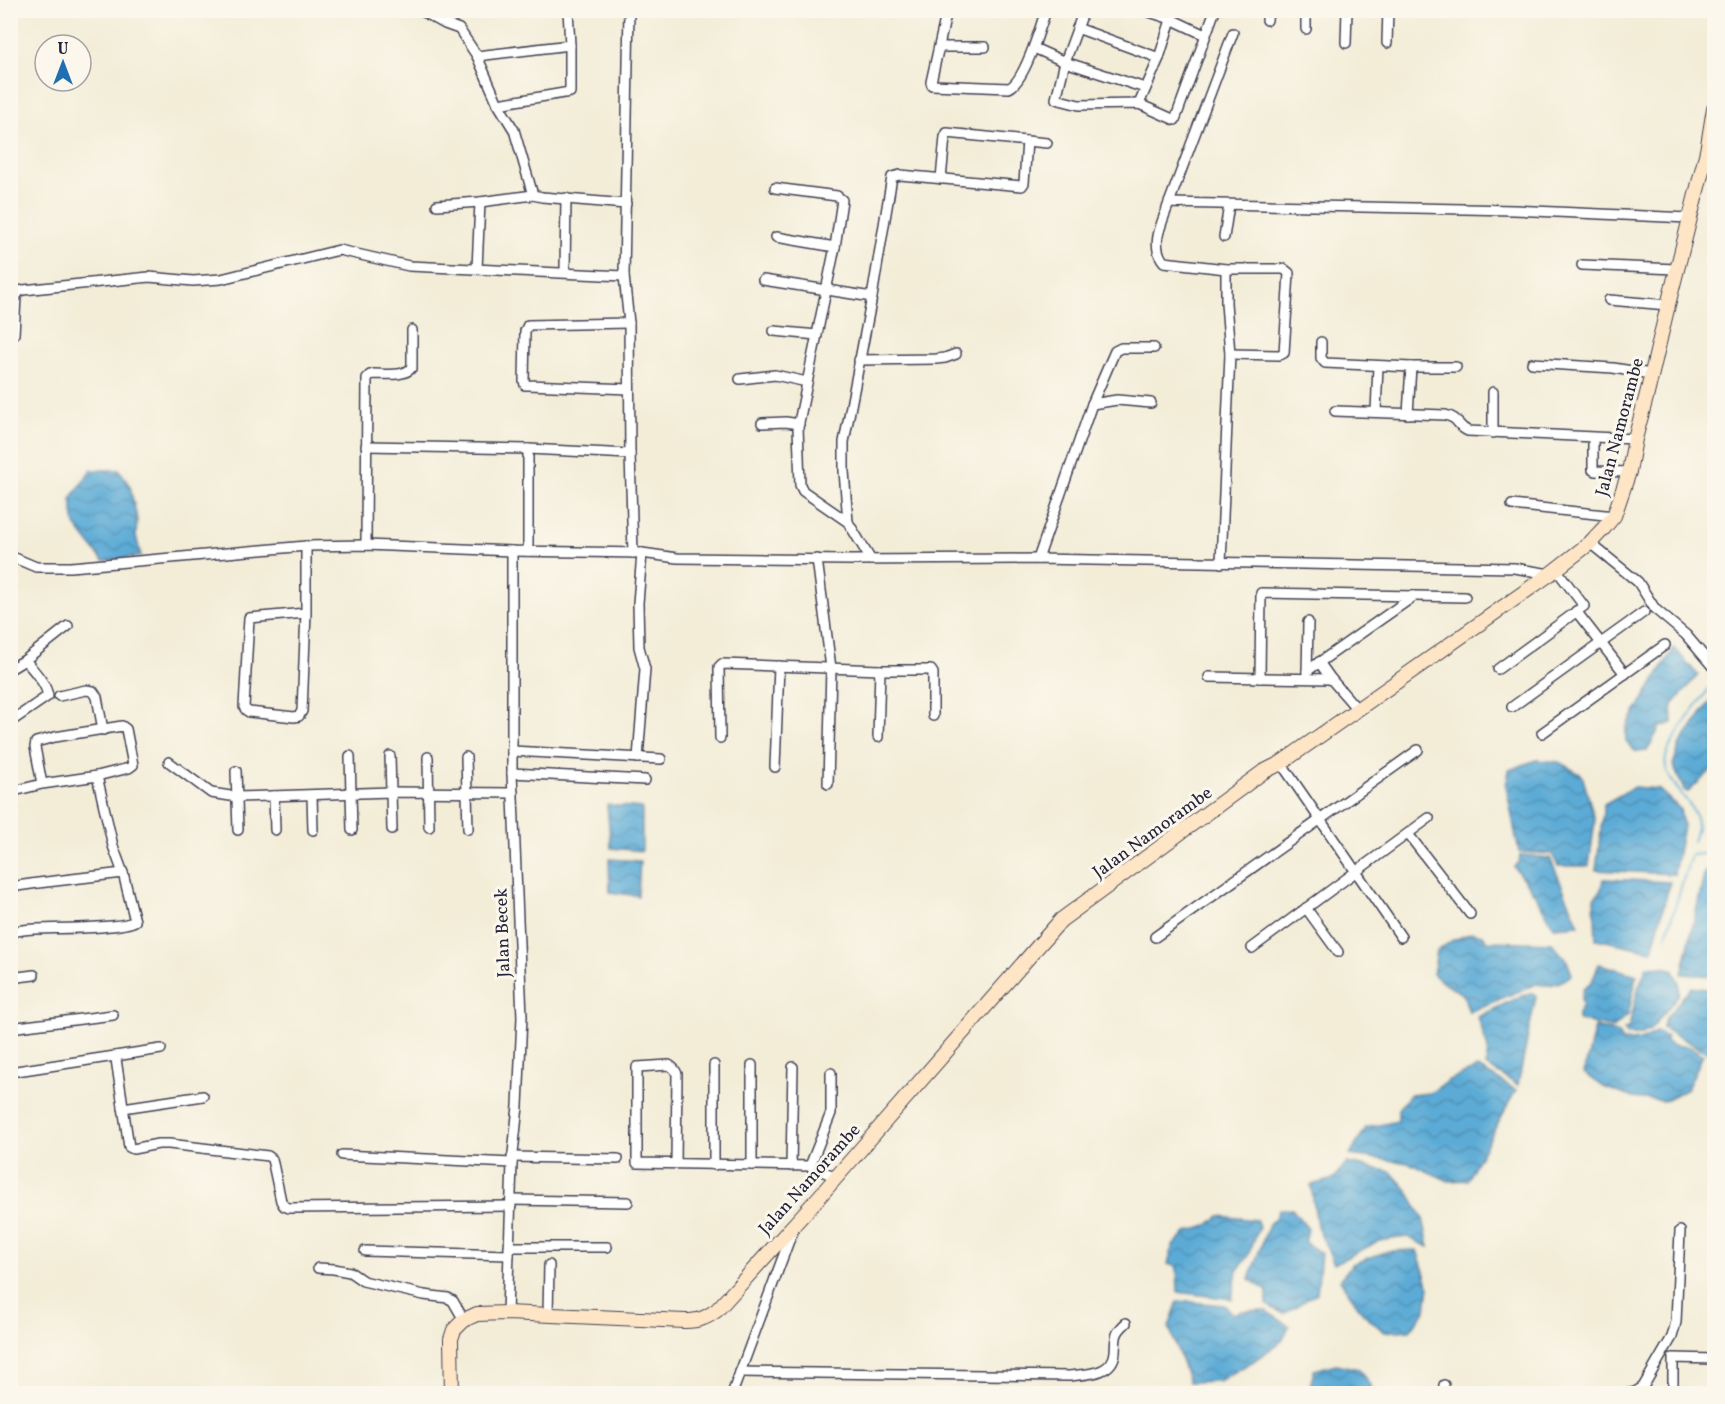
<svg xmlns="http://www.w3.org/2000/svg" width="1725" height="1404" font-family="Vollkorn,serif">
<defs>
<pattern id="water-waves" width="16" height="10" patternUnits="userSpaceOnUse" patternTransform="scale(1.5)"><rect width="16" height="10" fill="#5cabd6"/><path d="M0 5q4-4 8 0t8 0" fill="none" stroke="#4c8baf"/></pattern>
</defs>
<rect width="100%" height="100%" fill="#fbf7ec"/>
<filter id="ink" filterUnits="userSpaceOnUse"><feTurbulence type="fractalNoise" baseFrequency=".0167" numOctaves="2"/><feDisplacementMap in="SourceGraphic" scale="12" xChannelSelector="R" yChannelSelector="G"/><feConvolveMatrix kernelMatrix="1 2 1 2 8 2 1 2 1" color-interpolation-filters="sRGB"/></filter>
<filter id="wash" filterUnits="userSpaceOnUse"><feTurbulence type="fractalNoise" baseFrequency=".008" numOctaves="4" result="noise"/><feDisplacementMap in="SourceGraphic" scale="24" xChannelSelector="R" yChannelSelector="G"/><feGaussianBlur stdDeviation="1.35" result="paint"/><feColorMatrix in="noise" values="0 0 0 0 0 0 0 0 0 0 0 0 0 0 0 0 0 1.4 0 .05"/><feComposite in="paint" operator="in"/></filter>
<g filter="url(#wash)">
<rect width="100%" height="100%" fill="#f3edd8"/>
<g fill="url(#water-waves)" stroke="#3f6688" stroke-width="1.5">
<path d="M91 470H119L130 486 137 519 136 536 141 556 103 561 75 525 71 499Z"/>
<path d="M1674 648 1698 675 1672 706 1673 723 1660 727 1647 751H1635L1626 742V728Z"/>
<path d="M1714 696V768L1688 792 1684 790 1673 765 1680 744Z"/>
<path d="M1536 760 1559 762 1582 775 1595 820 1589 866H1558L1552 854 1519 852 1506 786 1509 770Z"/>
<path d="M1634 787 1658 789 1680 809 1683 826 1674 874 1596 870 1604 804Z"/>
<path d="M607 805 642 808V851L611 848Z"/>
<path d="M1520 855 1550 858 1579 925 1554 927 1534 893 1514 867 1519 862Z"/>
<path d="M609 859 640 861 638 896 610 892Z"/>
<path d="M1705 871H1714V976L1682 974Z"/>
<path d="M1603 879 1670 882 1652 951 1596 939 1594 898 1601 890Z"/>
<path d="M1472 933 1483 935 1487 941 1552 943 1567 961 1572 974C1563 983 1549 987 1536 984L1469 1012 1463 994 1443 983 1433 974 1437 951 1453 940Z"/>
<path d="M1599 964 1637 975 1628 1015 1613 1028 1578 1020V1013L1583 1005 1581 999 1583 989 1591 984Z"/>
<path d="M1647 966 1665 967 1674 971 1679 982V994L1669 1007 1650 1030 1640 1035H1626L1624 1030 1629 1027 1638 989Z"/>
<path d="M1691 987 1714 990V1056L1662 1028 1666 1018Z"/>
<path d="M1533 993 1536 996 1518 1085 1486 1066 1488 1049 1478 1017 1519 997Z"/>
<path d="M1595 1027 1618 1033 1622 1041C1636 1042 1645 1040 1656 1031L1667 1037 1665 1040 1672 1045 1690 1047 1703 1055 1687 1089 1664 1101 1633 1098 1604 1087 1584 1073Z"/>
<path d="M1478 1068 1516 1090 1467 1180 1449 1181 1409 1163 1350 1155 1366 1128 1398 1121V1109L1410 1095 1430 1093 1449 1080Z"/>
<path d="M1347 1163 1391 1172 1407 1190 1423 1218 1429 1247 1407 1237 1379 1241 1334 1264 1317 1226 1311 1185 1334 1179Z"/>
<path d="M1292 1209 1308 1229 1305 1243 1321 1253 1317 1293 1284 1314 1267 1305V1291L1249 1279 1269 1224 1275 1218 1279 1210Z"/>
<path d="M1219 1216 1256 1220 1259 1227 1248 1256 1237 1271 1232 1299 1178 1292 1177 1267 1168 1264 1172 1247 1187 1232 1207 1226Z"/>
<path d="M1417 1250 1429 1287 1426 1310 1410 1330 1384 1332 1363 1313 1340 1280 1352 1264 1388 1251Z"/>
<path d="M1178 1301 1224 1305 1233 1314 1241 1311 1265 1310 1289 1326 1282 1341 1255 1360 1219 1381 1189 1382 1169 1327Z"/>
<path d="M1336 1364 1359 1369 1375 1393H1302L1309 1391 1314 1370Z"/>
</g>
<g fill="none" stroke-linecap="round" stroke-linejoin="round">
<g stroke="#5cabd6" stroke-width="2">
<path d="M1693 841C1695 836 1697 829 1697 823 1694 799 1661 781 1666 757 1670 739 1699 703 1711 686L1714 688"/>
<path d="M1666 936 1691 855 1714 853"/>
</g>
</g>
</g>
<g filter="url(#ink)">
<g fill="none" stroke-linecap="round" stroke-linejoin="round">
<g stroke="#414053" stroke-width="12">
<g id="street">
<path d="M420 10 445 24 459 29 477 56 498 104 514 130 533 195 542 197 626 204"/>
<path d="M629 10 624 276 629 323 630 454 633 553"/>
<path d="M947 10 931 82 932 85 1009 88C1025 81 1040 28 1046 10"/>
<path d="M1084 10 1065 62 1056 99 1079 105 1139 104 1175 120 1215 10"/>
<path d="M1143 10 1171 19 1205 35"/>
<path d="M1267 20 1268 10"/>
<path d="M1077 28 1159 58"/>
<path d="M1306 29V10"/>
<path d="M1346 43 1347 10"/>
<path d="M1387 43 1388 10"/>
<path d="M939 47H985"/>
<path d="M1034 48 1065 62 1145 88"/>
<path d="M477 56 570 45 568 10"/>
<path d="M498 104 570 92V45"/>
<path d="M1139 104 1159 58 1174 10"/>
<path d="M941 179 945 137 947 133 1047 143"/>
<path d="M775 188 837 196 842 200 835 247 798 427 800 485 803 491 848 522 871 560"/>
<path d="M1169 203 1233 33"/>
<path d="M437 205 480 202 533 195"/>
<path d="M776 237 835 247"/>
<path d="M1224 237 1229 205"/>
<path d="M1582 265 1676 269"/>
<path d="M477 269 480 202"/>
<path d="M565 272 566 198"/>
<path d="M763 280 872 297"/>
<path d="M1609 300 1668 305"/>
<path d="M774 331 817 335"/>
<path d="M14 334 16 296 20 291 23 290 149 277 193 281 221 279 339 250 409 266 624 276"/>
<path d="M1321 342V358L1325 363 1411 367H1456"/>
<path d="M1230 354 1280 355 1284 353 1289 273 1284 269H1226L1164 262C1149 245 1163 221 1169 203L1514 210 1689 218"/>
<path d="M859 360 936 359 945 358 956 354"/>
<path d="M1532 363 1613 368 1651 374"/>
<path d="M740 379 775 375 807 382"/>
<path d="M629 389 528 385H525L524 381 525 331 528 325 629 323"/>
<path d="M1493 392V433"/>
<path d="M1092 404 1117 400 1151 403"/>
<path d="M1335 411 1445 415C1460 418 1457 427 1468 431L1635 439"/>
<path d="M1376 412 1378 366"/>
<path d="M1408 414 1411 367"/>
<path d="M762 423 786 422 799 424"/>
<path d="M1593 438V470L1595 471 1629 472"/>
<path d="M366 446 528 449 630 454"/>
<path d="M1512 505 1614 516"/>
<path d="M848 522 844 471V442L872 297 892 177 900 175 1022 186 1024 183 1027 141"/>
<path d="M1590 543 1638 582 1655 609 1686 635 1714 668"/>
<path d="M366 545 367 378 370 375 374 374C386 374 405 377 412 367V330"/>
<path d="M528 551V449"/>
<path d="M10 556 36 567H71L306 546 366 545 512 551 642 553 677 558 851 560 1038 559 1514 568 1550 574"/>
<path d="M817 559 831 668 828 784"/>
<path d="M1038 559 1092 404 1115 351 1121 348H1154"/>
<path d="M1221 563 1230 354 1226 303V269"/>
<path d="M1576 611 1625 674"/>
<path d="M306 613 249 618 244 707 246 710 249 712 294 717 299 716 302 711 306 613V546"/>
<path d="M1319 662 1331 679 1357 709"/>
<path d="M10 669 25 660 68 626"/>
<path d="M1498 669 1584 606 1556 569"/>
<path d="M1307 671 1414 596"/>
<path d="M1307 674 1308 622"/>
<path d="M1209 677 1331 679"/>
<path d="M1260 678 1261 593 1465 597"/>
<path d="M59 696 86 690 93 691 97 697 103 730"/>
<path d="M1512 707 1644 612"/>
<path d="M10 722 48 696C46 683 34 671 25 660"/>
<path d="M1542 733 1665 645"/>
<path d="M878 737 880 670"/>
<path d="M720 738 719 667 722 664 880 670H931L933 673V716"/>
<path d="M512 751 661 759"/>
<path d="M350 756 352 830"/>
<path d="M390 756 392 829"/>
<path d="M428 757 429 827"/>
<path d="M466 757 468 829"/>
<path d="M638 758 645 669 639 647 638 603 642 553"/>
<path d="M169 762 211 793 237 797 391 792 513 793"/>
<path d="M1281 763 1401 937"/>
<path d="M775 767 779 666"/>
<path d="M236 771 238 830"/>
<path d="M512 773 645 780"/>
<path d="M10 792 42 784 97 776 129 768 133 765 126 729 122 726 55 737 36 742 35 747 42 784"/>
<path d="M274 796 275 830"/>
<path d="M312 796 313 830"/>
<path d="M1408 834 1470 914"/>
<path d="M10 887 38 883 123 873"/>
<path d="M1306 908 1338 952"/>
<path d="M10 932C18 931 26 929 34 929 54 928 122 929 135 921L123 873 113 846 97 776"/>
<path d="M1155 937 1418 750"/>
<path d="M1252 948 1429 818"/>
<path d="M10 978 34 975"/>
<path d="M10 1028 113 1015"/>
<path d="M114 1057 116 1059 129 1147 133 1149 158 1144H169L268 1156 272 1159 281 1201 284 1206 289 1208 511 1206"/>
<path d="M714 1065V1165"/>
<path d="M10 1072 161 1049"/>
<path d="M123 1108 203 1096"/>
<path d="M342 1155 512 1163"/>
<path d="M512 1157 618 1159"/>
<path d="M676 1164 677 1074C675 1069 673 1067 669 1065L637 1067V1163L810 1166 836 1177"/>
<path d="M752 1165V1065"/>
<path d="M791 1166 793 1067"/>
<path d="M810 1166 831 1113V1073"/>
<path d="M511 1200 628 1202"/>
<path d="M509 1247H607"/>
<path d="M365 1251 509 1255"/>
<path d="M318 1268 334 1269 350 1272 363 1281 424 1295 448 1298 453 1301 464 1320"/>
<path d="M507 1313 512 1163 518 1106 522 1017 512 773V551"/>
<path d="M548 1315 549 1265"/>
<path d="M740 1372 1069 1376C1086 1374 1113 1375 1115 1352 1116 1337 1114 1334 1126 1323"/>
<path d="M732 1394 793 1230"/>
<path d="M1443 1394 1444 1385"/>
<path d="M1626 1394 1635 1392 1643 1387 1672 1337 1676 1322 1680 1231"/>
<path d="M1673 1394V1358L1714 1359"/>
</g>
</g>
<g stroke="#414053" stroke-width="16">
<path id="secondary" d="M452 1394 451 1339 454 1330 464 1320 477 1314 507 1313 685 1321C699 1321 706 1318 717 1310L819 1197 1061 920 1263 772 1281 763 1550 574 1590 543 1604 528 1614 516 1629 472 1635 439 1647 394 1668 305 1707 151 1714 108"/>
</g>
<use href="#street" stroke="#fff" stroke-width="9"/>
<use href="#secondary" stroke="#fee5c5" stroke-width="14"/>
</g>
</g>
<g text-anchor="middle" stroke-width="6" stroke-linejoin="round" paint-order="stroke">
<g font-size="18" fill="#22223b" stroke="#fbf7ec">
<text transform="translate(1619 427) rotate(-75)" y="6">Jalan Namorambe</text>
<text transform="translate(1152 832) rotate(-36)" y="6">Jalan Namorambe</text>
<text transform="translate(502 933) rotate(-92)" y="6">Jalan Becek</text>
<text transform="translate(809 1179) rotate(-48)" y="6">Jalan Namorambe</text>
</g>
</g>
<rect width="1725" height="1404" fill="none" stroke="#fbf7ec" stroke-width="36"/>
<g transform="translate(63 63)"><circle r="28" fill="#fbf7ec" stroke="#a4a2a5" stroke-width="1.5"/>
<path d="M0-4.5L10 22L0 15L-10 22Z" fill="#1f6fb2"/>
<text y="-9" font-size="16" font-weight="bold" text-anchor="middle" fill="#22223b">U</text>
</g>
</svg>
